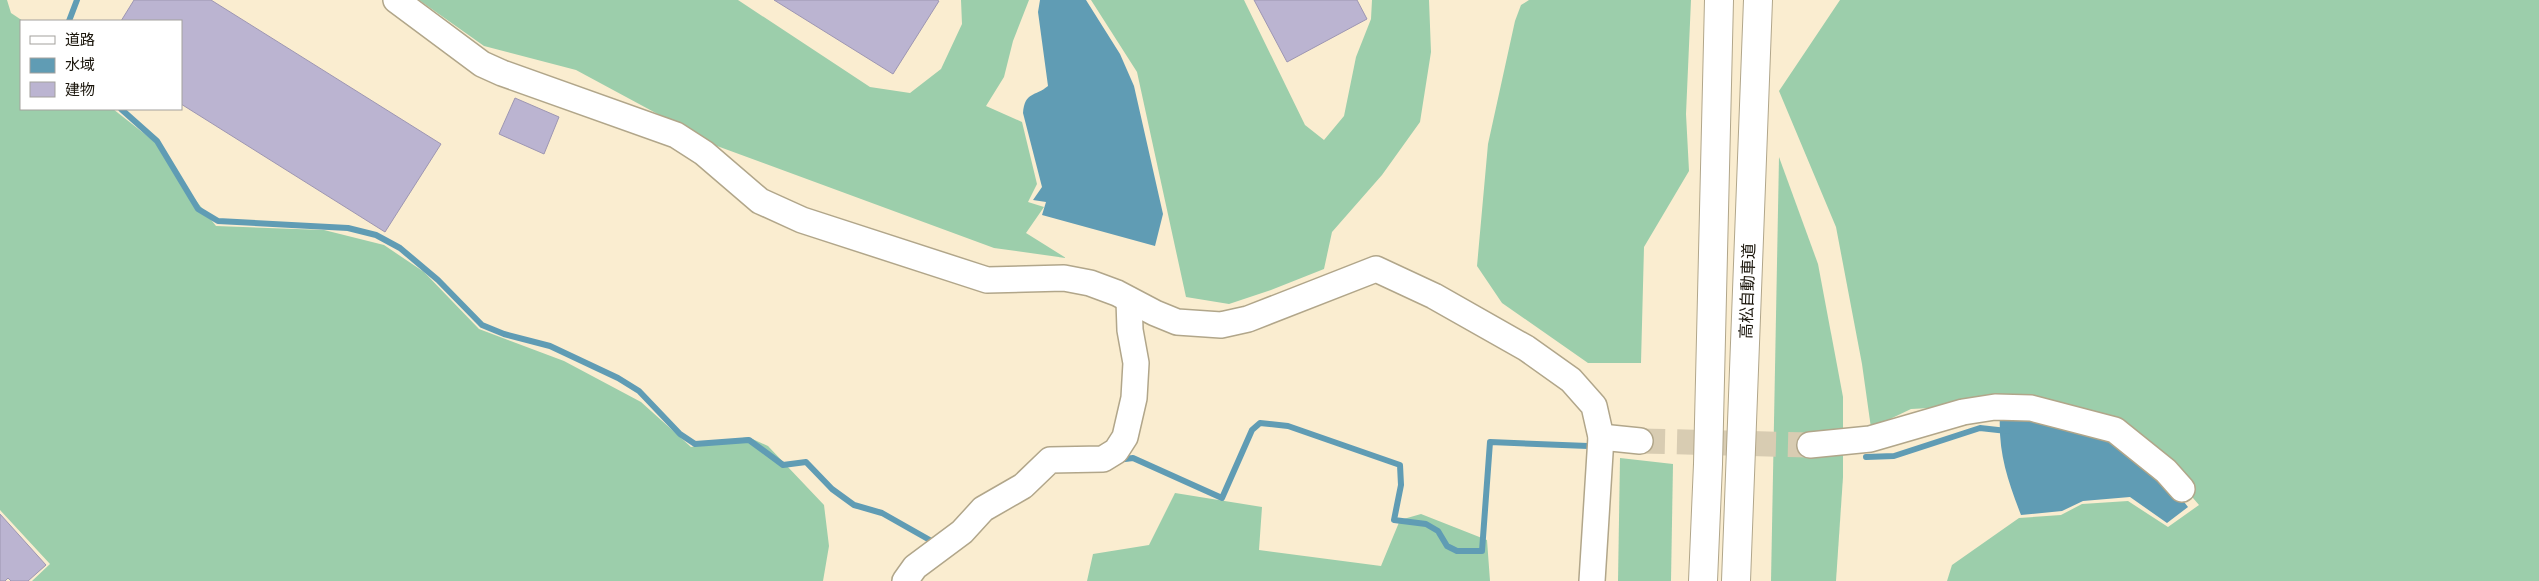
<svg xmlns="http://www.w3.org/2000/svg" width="2539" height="581" font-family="'Roboto Serif','Noto Sans JP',serif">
<rect width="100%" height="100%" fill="#faedd0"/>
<g fill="#9cceab">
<path d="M0 0H7L11 13 23 21H21V109H113L165 150 183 184 216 226 324 230 384 245 424 272 479 329 564 361 641 402 691 447 748 437 768 446 824 505 829 546 823 581H32L50 564 0 510Z"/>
<path d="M419 0H738L870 87 910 93 941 69 962 24 961 0H1029L1013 41 1004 77 986 106 1022 122 1037 184 1028 202 1044 207 1026 233 1066 258 994 248 717 146 576 70 484 46Z"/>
<path d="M1091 0H1244L1305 125 1324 140 1344 116 1356 57 1371 19 1372 0H1429L1431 52 1420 122 1382 175 1332 232 1324 269 1271 290 1229 304 1186 297 1137 72Z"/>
<path d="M1529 0H1691L1686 114 1689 171 1644 247 1641 363H1588L1502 303 1477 266 1488 144 1515 21 1521 5Z"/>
<path d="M1840 0H2539V581H1947L1952 565 2019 518 2061 515 2082 504 2128 501 2168 527 2199 505 2163 463 2028 403 1911 409 1871 428 1862 364 1836 227 1779 91Z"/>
<path d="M1779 157 1818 264 1843 397V477L1836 581H1771Z"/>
<path d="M1620 458 1673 464 1671 581H1618Z"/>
<path d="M1175 493 1262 507 1259 550 1381 566 1400 520 1421 514 1487 540 1490 581H1087L1093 554 1149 545Z"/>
</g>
<g fill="#609cb4">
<path d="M1040 0H1086L1120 54 1134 86 1163 214 1155 246 1042 215 1046 202 1033 200 1042 187 1023 113C1025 91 1035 97 1048 86L1038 12Z"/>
<path d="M2000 413 2111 433 2165 477 2188 507 2167 523 2130 497 2083 501 2062 511 2021 515C2007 479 1998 452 2000 413Z"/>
</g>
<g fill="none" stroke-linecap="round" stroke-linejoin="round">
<g stroke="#609cb4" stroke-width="6">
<path d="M69 21 77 0"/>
<path d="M121 109 157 141 198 209 218 221 348 228 376 235 400 248 438 280 482 325 504 334 550 346 618 378 639 391 680 434 695 444 749 440 783 465 806 462 832 489 854 505 882 513 935 543"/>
<path d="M1866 457 1894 456 1980 428 2007 431"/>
<path d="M1117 460 1133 458 1222 498 1252 430 1260 423 1288 426 1400 465 1401 485 1394 520 1426 524 1438 531 1447 546 1457 551H1482L1490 442 1588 446"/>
</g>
</g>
<g fill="#bbb4d1" stroke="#9d96b2">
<path d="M134 0H211L441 144 385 232 181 104V21H121Z"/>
<path d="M774 0H937L939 1 893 74Z"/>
<path d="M1254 0H1357L1367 19 1287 62Z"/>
<path d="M515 98 559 117 544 154 499 134Z"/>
<path d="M0 514 46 565 28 581H11L8 578 5 581H0Z"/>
</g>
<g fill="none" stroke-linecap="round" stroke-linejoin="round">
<path stroke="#d8ccb2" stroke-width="25" stroke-dasharray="25 12" stroke-linecap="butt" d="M1640 441 1810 445"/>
<g stroke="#b1a68a" stroke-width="28">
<g id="minor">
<path d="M396 0 482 64 502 73 676 135 704 153 760 201 802 220 987 280 1064 278 1090 283 1117 293 1155 313 1177 322 1221 325 1248 319 1376 269 1434 296 1526 348 1571 380 1594 406 1601 437 1592 581"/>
<path d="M1601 437 1640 441"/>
<path d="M1810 445 1870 439 1963 412 1995 407 2031 408 2115 430 2166 471 2182 489"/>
<path d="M905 581 915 567 962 532 983 509 1023 486 1050 460 1103 459 1116 451 1125 437 1134 398 1136 363 1130 330 1129 300"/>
</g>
</g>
<g stroke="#b1a68a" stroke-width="30">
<g id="highway">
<path d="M1703 581 1708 464 1719 0"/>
<path d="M1736 581 1758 0"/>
</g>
</g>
<use href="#minor" stroke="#fff" stroke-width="25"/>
<use href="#highway" stroke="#fff" stroke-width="28"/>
</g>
<g text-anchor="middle" stroke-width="4" stroke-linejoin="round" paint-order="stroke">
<g font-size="16" fill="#19140a" stroke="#fff">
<text transform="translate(1747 291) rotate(-88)" y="6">高松自動車道</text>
</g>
</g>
<rect x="20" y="20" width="162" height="90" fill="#ffffff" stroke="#a3a19d"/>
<rect x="30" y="36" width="25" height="8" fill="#ffffff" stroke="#a3a19d"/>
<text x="65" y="45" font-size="15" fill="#19140a">道路</text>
<rect x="30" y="58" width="25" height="15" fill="#609cb4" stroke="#a3a19d"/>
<text x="65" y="70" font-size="15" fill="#19140a">水域</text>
<rect x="30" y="82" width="25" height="15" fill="#bbb4d1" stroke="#a3a19d"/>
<text x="65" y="95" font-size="15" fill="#19140a">建物</text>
</svg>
